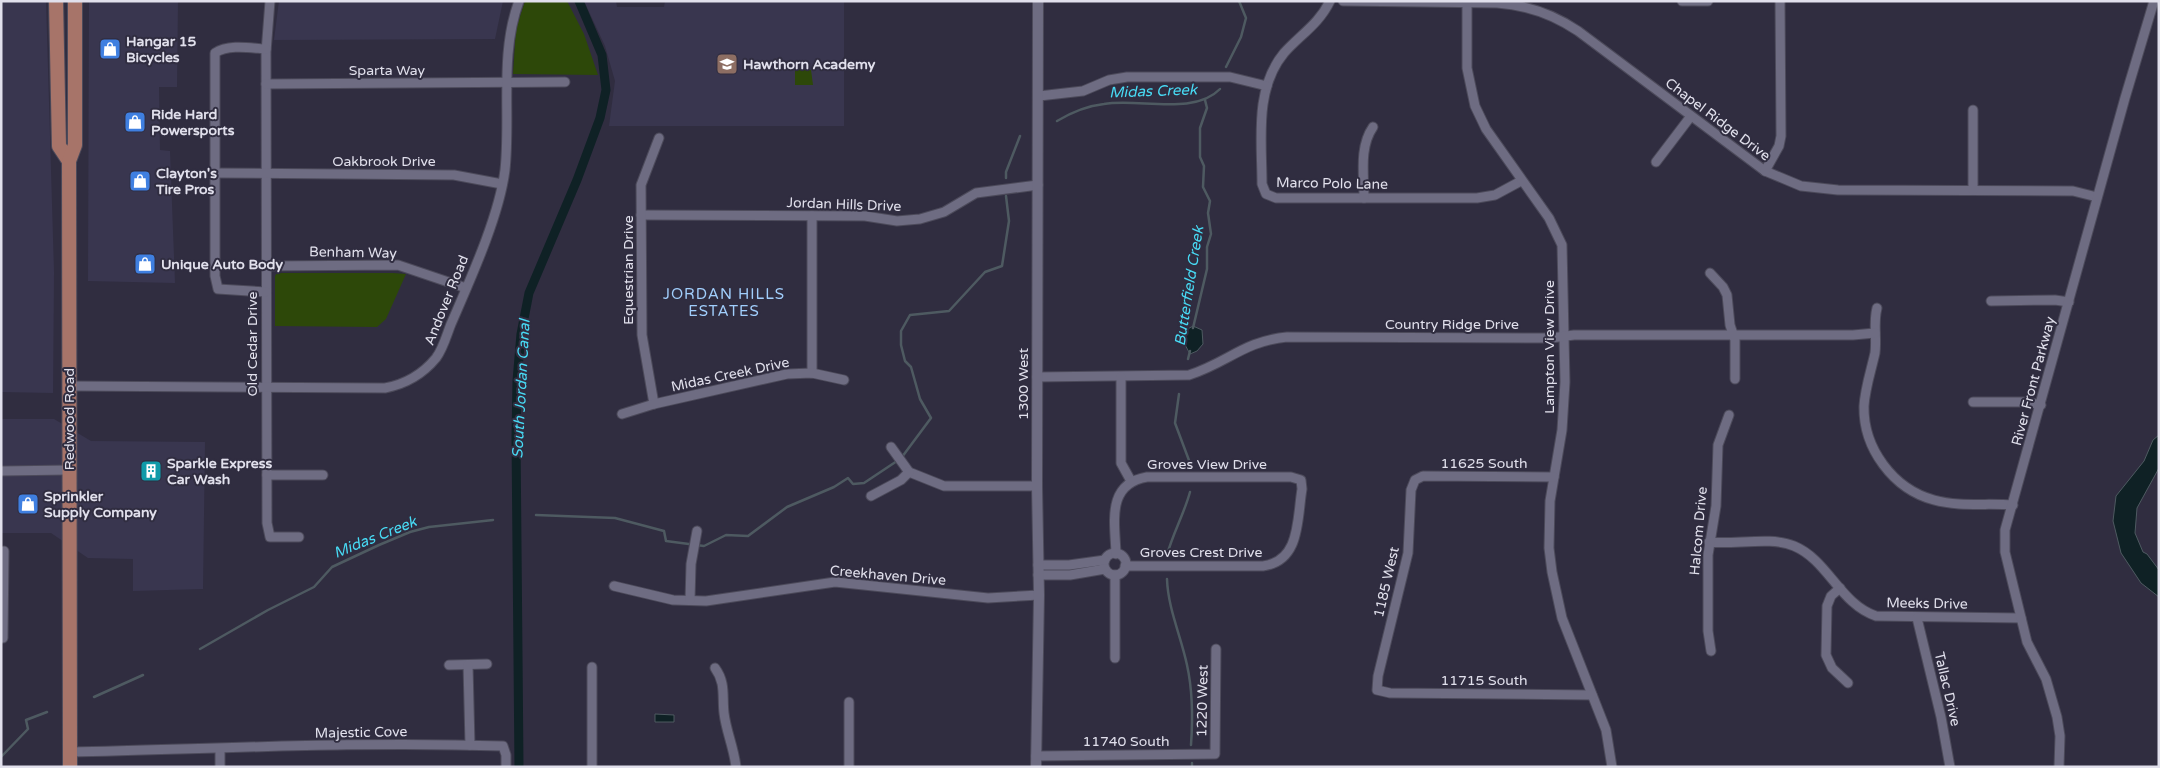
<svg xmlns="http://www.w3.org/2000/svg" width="2160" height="768" font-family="'Varela Round',sans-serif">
<rect width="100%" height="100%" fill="#302d40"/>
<g fill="#39364f">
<path d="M1 1H46L54 272 53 393 1 392Z"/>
<path d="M89 1H178L177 87H159L160 150 170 151 175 283 88 281Z"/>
<path d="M279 1H503L495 39 274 40Z"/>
<path d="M584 1H616L617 7H664L665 1H844V126H609L615 81 605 46Z"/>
<path d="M1 419H54L91 441 205 442 203 589 133 591V559L88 558 51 533H1Z"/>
</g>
<g fill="#2d4809">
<path d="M525 1H567L584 34 598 75 513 74 516 29Z"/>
<path d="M795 68 811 70 813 85H795Z"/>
<path d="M277 273H393L406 274 386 319 377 327 275 326V276Z"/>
</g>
<g fill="#0f2125" stroke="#4e5a61">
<path d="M1193 326 1202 330 1203 344 1197 351 1190 354 1183 341 1186 330Z"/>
<path d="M2159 435V468L2137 508 2135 533 2143 552 2147 554 2159 570V597L2141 583 2121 553 2113 521 2116 496 2144 461 2153 440Z"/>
<path d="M655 714 674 715V722H655Z"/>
</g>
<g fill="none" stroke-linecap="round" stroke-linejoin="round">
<g stroke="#4e5a61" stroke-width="2.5">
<path d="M1226 67 1241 37 1246 18 1239 1"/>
<path d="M1057 121C1072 112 1086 106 1104 104 1138 98 1194 116 1220 89"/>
<path d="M1006 178V172L1020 136"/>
<path d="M1193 328 1207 269V247L1211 234 1208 213 1210 201 1203 187 1204 166 1200 157V128L1207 108 1205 100"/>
<path d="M1188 359 1190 351"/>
<path d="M1179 394 1175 423 1190 463"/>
<path d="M902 457 931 418 920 399 911 367 905 361 901 345V331L910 315 949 311 985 272 1002 266 1009 221 1006 196"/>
<path d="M536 515 615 518 664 531 666 541 704 546 726 535 748 536 787 507 834 487 848 478 853 484 864 483 897 461"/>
<path d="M1167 555C1173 533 1184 514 1190 492"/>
<path d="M1167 579C1168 609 1181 636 1187 665 1193 692 1193 717 1191 745"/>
<path d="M200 649 268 610 314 587 332 567 379 545 410 532 429 527 493 520"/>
<path d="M94 697 143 675"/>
<path d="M1 757 28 729 26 720 47 712"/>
<path d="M1192 763V767"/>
</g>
<path stroke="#0f2125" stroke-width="9" d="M519 767 516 437 517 381 521 334 529 293 577 180 600 118 606 90 602 55 579 1"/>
<g stroke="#4c4a5a" stroke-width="11">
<g id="minor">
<path d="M270 1 266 52 267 523 270 537H299"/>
<path d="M1330 1C1319 24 1300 35 1284 53 1254 89 1262 141 1262 184L1266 194 1276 198H1477L1495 195 1521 181"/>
<path d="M1343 1 1497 3C1528 5 1553 14 1578 31L1765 171 1801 186 1838 190 2073 191 2097 197"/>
<path d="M1682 1H1708"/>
<path d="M1467 3V68L1475 106 1486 129 1549 218 1562 245 1565 382 1562 430 1550 501 1549 548 1552 572 1562 618 1606 730 1612 767"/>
<path d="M266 84 565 82"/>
<path d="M1039 96 1083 91 1109 80 1127 77H1230L1267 86"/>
<path d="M1973 110V190"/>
<path d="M1656 162 1691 116"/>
<path d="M1765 171 1779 146 1781 136 1780 1"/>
<path d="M215 173 454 175 502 184"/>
<path d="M1364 198C1364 175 1359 147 1373 127"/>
<path d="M641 215 865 216 897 221 920 219 944 212 976 193 1038 185"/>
<path d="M266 266 398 265 466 288"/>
<path d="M1710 273 1723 287 1727 295 1730 325 1735 340V379"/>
<path d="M266 292 218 289 215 276V53C228 44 251 48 266 49"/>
<path d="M1991 301 2055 300 2069 302"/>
<path d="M1877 308C1873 323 1877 338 1875 353 1871 371 1865 388 1864 406 1863 448 1893 489 1934 500 1959 507 1987 503 2013 505"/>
<path d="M812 373V216"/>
<path d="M1037 377 1189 375C1227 363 1244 341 1287 337L1551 338 1574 335H1853L1875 333"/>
<path d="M1121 377V463L1131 481"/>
<path d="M69 386 385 388C406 384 422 375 436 358 443 349 447 334 451 324 470 280 499 217 505 170 511 114 499 55 519 1"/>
<path d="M1973 402H2027L2041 405"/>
<path d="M654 404 642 335 641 185 659 138"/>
<path d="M622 414 654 404 787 374 812 373 844 380"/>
<path d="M891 447 909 472 944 486H1037"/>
<path d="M1 471 69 470"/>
<path d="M267 475H323"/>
<path d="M1554 477 1423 476 1415 480 1411 490 1408 553 1378 676 1377 690 1390 693 1592 695"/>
<path d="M871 496 901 480 909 472"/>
<path d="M1709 542C1735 545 1771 536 1794 546 1828 560 1840 604 1876 616L2021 618"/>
<circle cx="1115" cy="564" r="11"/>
<path d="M1116 554C1115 522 1106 484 1147 477H1291L1301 480 1302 489C1297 518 1301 561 1263 566H1125"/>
<path d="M1038 565H1069L1105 560"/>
<path d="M1038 575H1070L1105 569"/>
<path d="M614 586 673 600 706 601 835 582 988 598 1039 595"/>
<path d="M1840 588 1831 596 1827 606 1826 655 1832 668 1848 683"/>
<path d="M690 600 691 564 697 531"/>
<path d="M1917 618 1941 717 1950 767"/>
<path d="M1 638H3L4 551"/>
<path d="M1711 651 1708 631V555L1716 506 1718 445 1729 415"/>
<path d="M1115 658V575"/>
<path d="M449 665 487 664"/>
<path d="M468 665 470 745"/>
<path d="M592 667V767"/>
<path d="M715 668C726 683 722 696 724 713 726 731 734 748 736 767"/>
<path d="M849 702V767"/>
<path d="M220 749V767"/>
<path d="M70 752C214 749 359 741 503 746L506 755V767"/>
<path d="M1036 756 1215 754 1216 649"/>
<path d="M2059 767 2060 736 2057 717 2046 679 2027 642 2005 552V530L2125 98 2154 1"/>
</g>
</g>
<g stroke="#4c4a5a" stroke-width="12">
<path id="tertiary" d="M1036 767 1039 595 1037 486 1038 1"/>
</g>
<g stroke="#4c4a5a" stroke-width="16">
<g id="primary">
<path d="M56 1 59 146 69 161"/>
<path d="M70 767 69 161 75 145V1"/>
</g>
</g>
<use href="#minor" stroke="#6e6c82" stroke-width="9"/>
<use href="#tertiary" stroke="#6e6c82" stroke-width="10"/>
<use href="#primary" stroke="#a77469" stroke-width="14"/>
</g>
<defs>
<g id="shop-square" transform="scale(1.125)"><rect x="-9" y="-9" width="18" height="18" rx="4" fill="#3f7fe0" stroke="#302d40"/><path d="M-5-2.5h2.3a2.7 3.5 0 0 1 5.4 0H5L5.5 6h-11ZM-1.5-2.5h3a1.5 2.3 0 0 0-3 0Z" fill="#fff"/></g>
<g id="school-square" transform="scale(1.125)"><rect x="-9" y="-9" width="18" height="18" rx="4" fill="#8d6e63" stroke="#302d40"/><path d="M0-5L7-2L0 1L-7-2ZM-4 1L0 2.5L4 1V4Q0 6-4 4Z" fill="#fff"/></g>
<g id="building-square" transform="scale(1.125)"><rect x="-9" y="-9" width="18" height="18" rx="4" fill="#0f9aa8" stroke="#302d40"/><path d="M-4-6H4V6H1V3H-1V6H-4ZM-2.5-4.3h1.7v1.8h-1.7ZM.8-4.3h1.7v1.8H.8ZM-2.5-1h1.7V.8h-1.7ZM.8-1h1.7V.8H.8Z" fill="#fff"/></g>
</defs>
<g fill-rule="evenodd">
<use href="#shop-square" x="110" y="49"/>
<use href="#school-square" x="727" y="64"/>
<use href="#shop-square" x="135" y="122"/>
<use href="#shop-square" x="140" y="181"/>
<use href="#shop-square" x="145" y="264"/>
<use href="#building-square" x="151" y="471"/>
<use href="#shop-square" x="28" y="504"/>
</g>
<g text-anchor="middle" stroke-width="4" stroke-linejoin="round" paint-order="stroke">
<g font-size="14" font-weight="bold" fill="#e1e0ec" stroke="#302d40" text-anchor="start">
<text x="126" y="46">Hangar 15<tspan x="126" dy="16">Bicycles</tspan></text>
<text x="743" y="69">Hawthorn Academy</text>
<text x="151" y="119">Ride Hard<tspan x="151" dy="16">Powersports</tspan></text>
<text x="156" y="178">Clayton's<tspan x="156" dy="16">Tire Pros</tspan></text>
<text x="161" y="269">Unique Auto Body</text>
<text x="167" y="468">Sparkle Express<tspan x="167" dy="16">Car Wash</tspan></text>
<text x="44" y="501">Sprinkler<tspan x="44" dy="16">Supply Company</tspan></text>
</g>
<g font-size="14" fill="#e1e0ec" stroke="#302d40">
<text x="387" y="75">Sparta Way</text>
<text transform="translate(1718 119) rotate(37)" y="5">Chapel Ridge Drive</text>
<text x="384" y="166">Oakbrook Drive</text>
<text transform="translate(1332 183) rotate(1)" y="5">Marco Polo Lane</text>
<text transform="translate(844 204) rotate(2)" y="5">Jordan Hills Drive</text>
<text transform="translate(353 252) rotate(1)" y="5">Benham Way</text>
<text transform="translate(628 270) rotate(-90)" y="5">Equestrian Drive</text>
<text transform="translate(446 300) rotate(-68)" y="5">Andover Road</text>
<text x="1452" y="329">Country Ridge Drive</text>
<text transform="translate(252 344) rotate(-90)" y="5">Old Cedar Drive</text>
<text transform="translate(1549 347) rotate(-90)" y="5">Lampton View Drive</text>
<text transform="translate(730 374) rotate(-12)" y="5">Midas Creek Drive</text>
<text transform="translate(2033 381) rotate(-75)" y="5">River Front Parkway</text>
<text transform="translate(1023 384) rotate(-90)" y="5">1300 West</text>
<text transform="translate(69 419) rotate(-90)" y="5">Redwood Road</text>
<text x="1484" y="468">11625 South</text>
<text x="1207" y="469">Groves View Drive</text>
<text transform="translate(1698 531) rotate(-85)" y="5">Halcom Drive</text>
<text x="1201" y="557">Groves Crest Drive</text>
<text transform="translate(888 575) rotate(5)" y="5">Creekhaven Drive</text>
<text transform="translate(1386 582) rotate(-77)" y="5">1185 West</text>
<text transform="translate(1927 603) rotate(1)" y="5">Meeks Drive</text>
<text x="1484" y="685">11715 South</text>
<text transform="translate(1948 689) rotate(77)" y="5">Tallac Drive</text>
<text transform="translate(1202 701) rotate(-89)" y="5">1220 West</text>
<text transform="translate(361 732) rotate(-1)" y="5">Majestic Cove</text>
<text x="1126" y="746">11740 South</text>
</g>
<g font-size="15" font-style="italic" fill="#48daf4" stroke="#302d40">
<text transform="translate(1153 91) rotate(-2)" y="5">Midas Creek</text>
<text transform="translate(1189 286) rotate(-81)" y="5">Butterfield Creek</text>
<text transform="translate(521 389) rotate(-87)" y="5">South Jordan Canal</text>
<text transform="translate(375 537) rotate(-22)" y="5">Midas Creek</text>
</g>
<g font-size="15" letter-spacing="1" fill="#a1cefc" stroke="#302d40">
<text x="724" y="299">JORDAN HILLS<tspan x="724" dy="17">ESTATES</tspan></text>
</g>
</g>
<rect width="2160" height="768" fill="none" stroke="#e1e0ec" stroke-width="5"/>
</svg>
